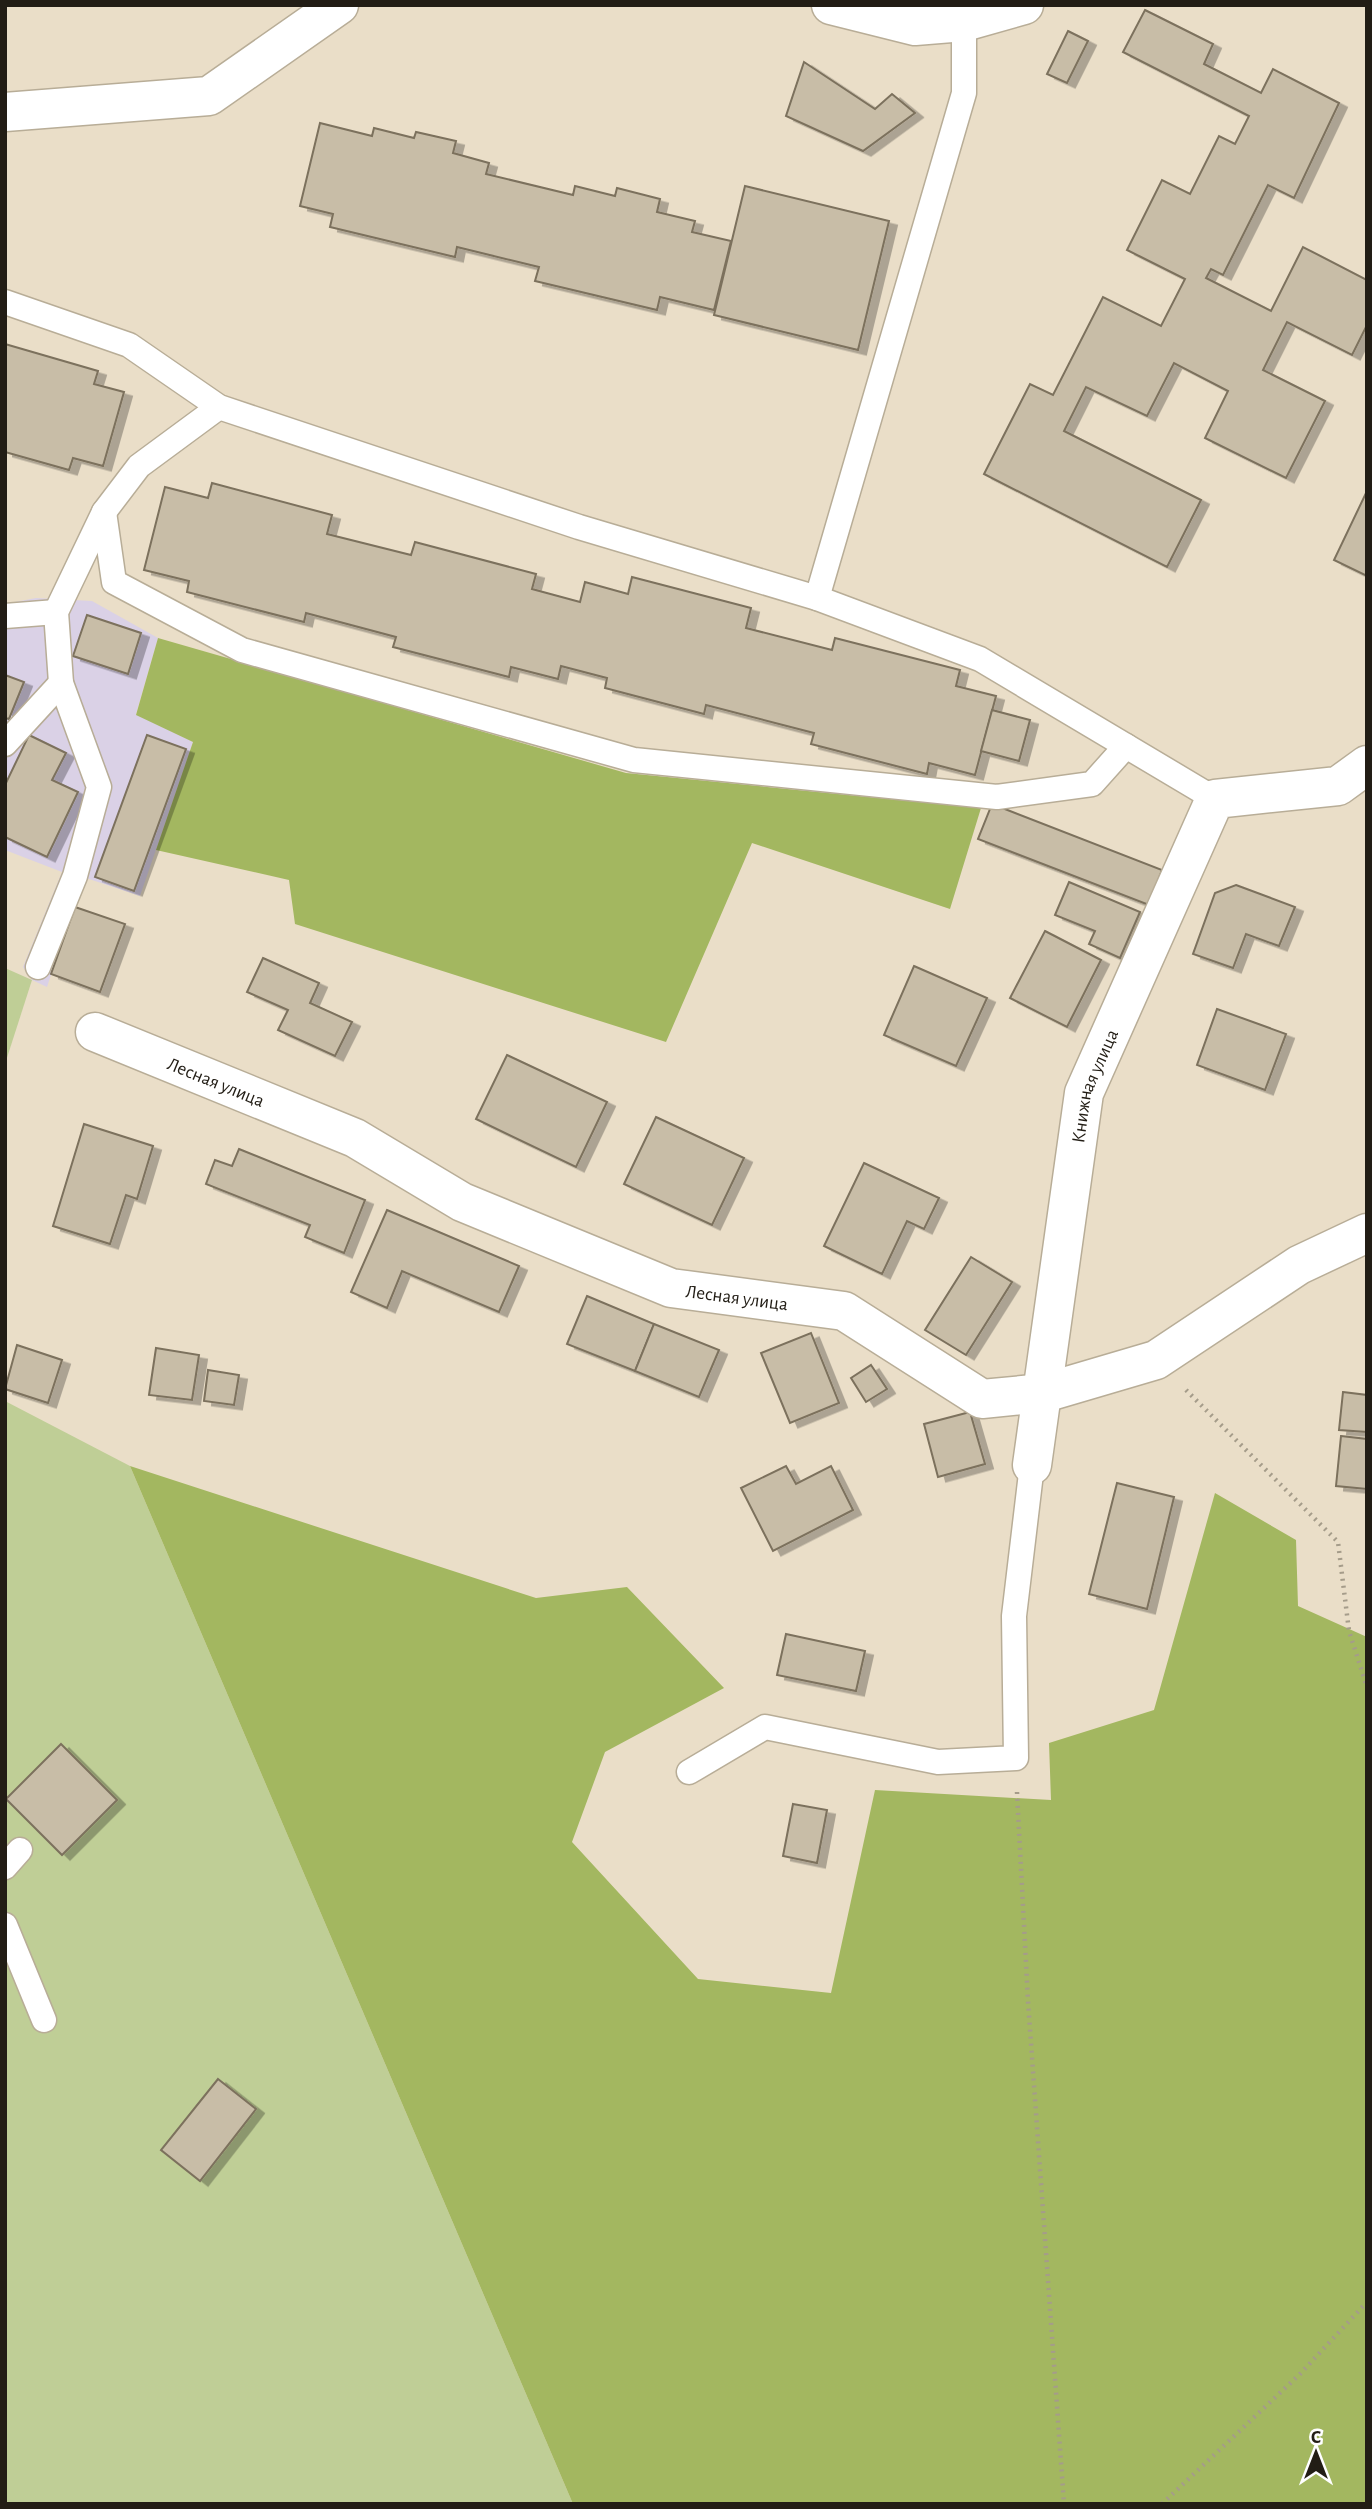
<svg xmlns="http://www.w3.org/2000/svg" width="1372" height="2509" font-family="'Alegreya Sans',sans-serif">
<defs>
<filter id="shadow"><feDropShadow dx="8" dy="4.5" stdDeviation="0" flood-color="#0004"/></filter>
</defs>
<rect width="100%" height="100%" fill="#eadec8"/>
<path fill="#dad1e6" d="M36 598 92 601 158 638 136 714 193 742 140 896 83 877 47 987 32 980 23 967 62 872 5 850V604Z"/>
<g fill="#bfce96">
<path d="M5 968 32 980 5 1064Z"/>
<path d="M5 1401 130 1466 573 2504H5Z"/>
</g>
<g fill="#a3b760">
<path d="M158 638 626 773 981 808 950 909 752 843 666 1042 295 924 289 880 156 850 193 742 136 715Z"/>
<path d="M130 1466 536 1598 627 1587 724 1688 605 1752 572 1842 698 1979 831 1993 875 1790 1051 1800 1049 1743 1154 1710 1215 1493 1296 1540 1298 1606 1367 1637V2504H573Z"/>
</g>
<g fill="#c8bda7" stroke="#7c715d" stroke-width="2" filter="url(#shadow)">
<path d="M1145 10 1213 44 1204 64 1261 93 1273 69 1339 103 1294 198 1268 185 1223 275 1211 269 1206 278 1271 311 1303 247 1367 280V325L1352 355 1287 322 1263 370 1325 401 1286 478 1205 438 1228 391 1174 363 1147 416 1086 387 1064 431 1201 500 1167 567 984 474 1030 384 1053 395 1103 297 1161 326 1185 279 1127 250 1162 180 1190 194 1219 136 1235 144 1249 116 1123 52Z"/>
<path d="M1068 31 1088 41 1067 83 1047 74Z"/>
<path d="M804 62 875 109 892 94 915 113 863 151 786 116Z"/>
<path d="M320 123 372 136 374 128 414 138 416 132 456 141 453 153 489 163 486 174 573 195 575 186 615 196 617 188 660 199 657 212 695 221 692 232 731 241 714 310 660 297 657 310 535 281 539 267 457 247 455 257 330 227 333 214 300 206Z"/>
<path d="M745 186 889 221 858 350 714 315Z"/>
<path d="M5 344 98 371 94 384 124 392 103 466 73 458 69 470 5 452Z"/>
<path d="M212 483 332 515 327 534 411 555 415 542 536 574 532 589 580 602 585 582 628 594 632 577 751 608 746 628 832 650 835 638 960 670 956 686 996 696 975 775 929 763 927 774 811 744 814 733 706 705 704 714 605 688 607 678 561 666 558 679 511 667 509 677 393 647 396 637 306 613 304 622 187 592 189 581 144 570 165 487 208 498Z"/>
<path d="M1367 491V576L1334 560Z"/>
<path d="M87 615 141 633 128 674 73 656Z"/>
<path d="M5 675 24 682 9 719 5 718Z"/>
<path d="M992 710 1030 720 1019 761 981 751Z"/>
<path d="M29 735 66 753 52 780 78 792 47 857 5 837V785Z"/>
<path d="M147 735 186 749 134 891 95 877Z"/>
<path d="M992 804 1162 870 1149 905 978 839Z"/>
<path d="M1069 882 1140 912 1120 958 1089 944 1095 931 1055 915Z"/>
<path d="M1236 885 1295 907 1279 946 1246 934 1233 968 1193 954 1215 893Z"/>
<path d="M75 907 125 924 100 992 51 974Z"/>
<path d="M1045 931 1101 960 1067 1027 1010 998Z"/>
<path d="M263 958 319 983 310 1003 352 1022 335 1056 278 1030 288 1010 247 992Z"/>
<path d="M914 966 987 998 956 1066 884 1035Z"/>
<path d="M1217 1009 1286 1034 1265 1090 1197 1065Z"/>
<path d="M507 1055 607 1102 576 1167 476 1119Z"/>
<path d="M656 1117 744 1158 712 1225 624 1184Z"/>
<path d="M84 1124 153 1146 137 1199 126 1195 110 1244 53 1226Z"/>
<path d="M239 1149 365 1200 344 1253 305 1237 310 1225 206 1184 215 1160 232 1166Z"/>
<path d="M864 1163 939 1198 924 1229 907 1221 882 1274 824 1246Z"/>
<path d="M387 1210 519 1266 499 1312 402 1271 387 1308 351 1292Z"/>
<path d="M971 1257 1012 1282 966 1355 925 1330Z"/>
<path d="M587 1296 654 1324 635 1371 567 1344Z"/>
<path d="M654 1324 719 1350 699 1397 635 1371Z"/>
<path d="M811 1333 839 1403 790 1423 761 1353Z"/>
<path d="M17 1345 62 1360 48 1403 5 1389Z"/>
<path d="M156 1348 199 1355 192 1400 149 1395Z"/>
<path d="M871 1365 887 1389 866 1402 851 1378Z"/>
<path d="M208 1370 239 1375 234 1405 204 1401Z"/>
<path d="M1343 1392 1367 1395V1432L1339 1430Z"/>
<path d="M970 1412 985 1464 938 1477 924 1424Z"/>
<path d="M1341 1436 1367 1439V1489L1336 1486Z"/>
<path d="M786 1466 796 1484 831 1466 853 1510 773 1551 741 1488Z"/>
<path d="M1117 1483 1174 1497 1147 1609 1089 1594Z"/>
<path d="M786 1634 865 1651 856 1691 777 1675Z"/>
<path d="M61 1744 117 1800 62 1855 6 1799Z"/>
<path d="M793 1804 827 1810 817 1863 783 1856Z"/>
<path d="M218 2079 256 2109 200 2181 161 2150Z"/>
</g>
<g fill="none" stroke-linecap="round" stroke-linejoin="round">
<g stroke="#b8ad97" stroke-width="27">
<g id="service">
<path d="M5 302 129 345 219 407 579 527 817 598 980 659 1215 799"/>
<path d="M104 512 114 582 242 650 634 760 997 797 1092 784 1126 746"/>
<path d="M817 598 964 93V22"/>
<path d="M5 616 56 612"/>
<path d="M5 744 61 683"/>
<path d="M38 967 75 876 99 787 61 683 56 612 104 512 139 466 219 407"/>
<path d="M689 1772 765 1727 938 1762 1016 1758 1014 1616 1032 1465"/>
<path d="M5 1867 20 1850"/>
<path d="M5 1925 44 2020"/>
</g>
</g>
<g stroke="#b8ad97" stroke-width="41">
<g id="minor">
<path d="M831 5 915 26 964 22 1024 5"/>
<path d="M5 112 209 96 339 5"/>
<path id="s1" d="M95 1032 355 1138 462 1202 671 1288 844 1311 982 1399 1044 1393 1156 1360 1299 1265 1367 1233"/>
<path id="s2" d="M1032 1465 1084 1093 1215 799 1338 786 1367 765"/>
</g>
</g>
<g stroke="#a59c8a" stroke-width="4.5" stroke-dasharray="2 5" stroke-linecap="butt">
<path d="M1186 1390 1338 1542 1349 1631 1367 1687"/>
<path d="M1017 1792 1028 2001 1064 2504"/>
<path d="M1162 2504 1300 2374 1367 2302"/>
</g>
<use href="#service" stroke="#fff" stroke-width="24"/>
<use href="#minor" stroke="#fff" stroke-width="38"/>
</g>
<g text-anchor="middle" stroke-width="7" stroke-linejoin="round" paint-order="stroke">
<g font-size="19" fill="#221d15" stroke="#fff">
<text dy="7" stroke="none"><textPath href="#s1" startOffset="131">Лесная улица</textPath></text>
<text dy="7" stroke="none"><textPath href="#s2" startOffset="385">Книжная улица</textPath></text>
<text dy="7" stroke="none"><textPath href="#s1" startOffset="698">Лесная улица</textPath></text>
</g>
</g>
<rect width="1372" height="2509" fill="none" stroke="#221d15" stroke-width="14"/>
<g transform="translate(1316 2453)" stroke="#ffffff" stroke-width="5" paint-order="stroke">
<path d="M0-5L12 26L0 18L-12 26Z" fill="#221d15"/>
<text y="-10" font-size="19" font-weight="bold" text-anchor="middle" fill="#221d15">С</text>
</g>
</svg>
